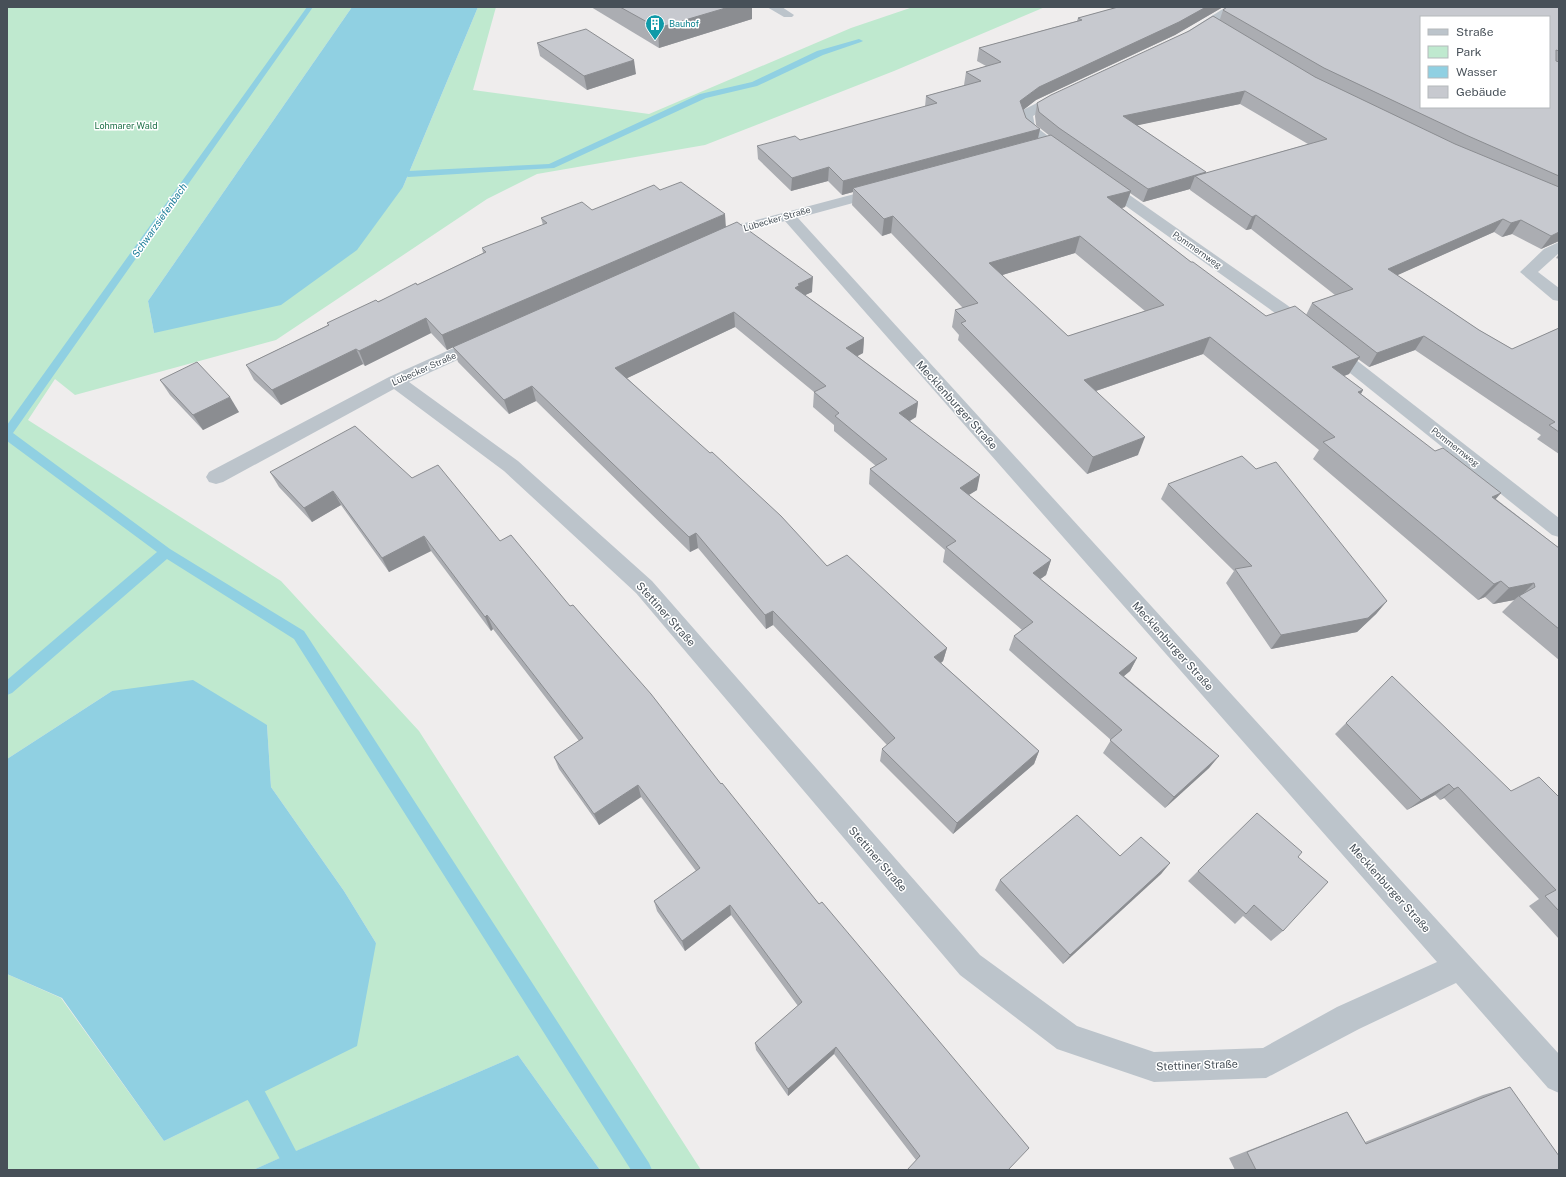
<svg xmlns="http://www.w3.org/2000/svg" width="1566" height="1177" font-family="'Public Sans',sans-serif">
<rect width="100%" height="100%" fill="#efeded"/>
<path fill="#bfe9cf" d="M7 7H352L148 301 154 333 403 187 478 7H496L473 90 649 114 851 28 913 7H1045L894 71 705 145 537 174 487 199 276 340 75 395 55 379 28 420 281 581 419 731 701 1170H600L518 1055 253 1170H7V974L61 998 164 1141 256 1095 376 943 344 891 271 787 267 725 112 691 7 759Z"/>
<g fill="#90d0e2">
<path d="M352 7H478L403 187 357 250 281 305 154 333 148 301Z"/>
<path d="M193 680 267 725 271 787 344 891 376 943 357 1046 164 1141 62 998 7 974V759L112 691Z"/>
<path d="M518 1055 600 1170H253L289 1154Z"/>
</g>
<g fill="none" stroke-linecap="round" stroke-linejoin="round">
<g fill="#90d0e2" fill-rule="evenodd">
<path d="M307 7H313L13 433 170 549 304 631 649 1163 652 1170H631L294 639 167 559 12 693 7 695V680L157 552 7 441V425Z"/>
<path d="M859 39 863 41 861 42 823 55 757 86 706 98 554 168 408 177 404 174 408 171 549 164 700 94 752 82 817 51Z"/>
<path d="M245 1073 251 1076 263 1088 306 1170H286L249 1102 239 1088 236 1082 239 1076Z"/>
</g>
<g fill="#bcc4cb" fill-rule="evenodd">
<path d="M767 7H782L794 15 792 17H784Z"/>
<path d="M1559 242V253L1538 272 1559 288V301L1553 300 1520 272 1544 249Z"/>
</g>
<g fill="#bcc4cb" fill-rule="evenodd">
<path d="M1226 7H1240L1195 35H1187L1185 33Z"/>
<path d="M1063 90 1068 91 1069 94 1068 97 1033 116 1035 126 1070 153 1072 156 1070 159 1065 160 1060 159 1024 130 1019 114 1021 111Z"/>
<path d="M1103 179 1108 180 1287 305 1311 324 1314 328 1311 332C1297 335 1286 321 1275 313L1098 186 1096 183 1098 180Z"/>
<path d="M881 187 886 188 888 191 886 194 798 218 1559 1054V1093L1548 1088 1456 983 1359 1029 1266 1078 1154 1082 1057 1049 960 975 636 593 504 471 394 389 223 482 216 484 209 482 206 477 209 472 389 377 476 338 482 337 488 338 491 342 488 346 409 382 518 461 652 581 980 955 1077 1026 1154 1052 1263 1048 1337 1007 1437 962 785 221 747 231 723 242 717 244 711 242 709 239 711 236 737 225Z"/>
<path d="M1331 343 1337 345 1559 518V537L1552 535 1325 353 1322 349 1325 345Z"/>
</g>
</g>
<g fill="#abadb2" fill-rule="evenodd">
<path d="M591 7H752V19L659 48Z"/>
<path d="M1118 7H1223L1175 35 1036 100 1023 110 1026 118 1040 129 1038 139 1050 136 1036 125 1035 116 1037 103 1220 19 1223 10 1559 7V241L1541 249 1512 234 1502 237 1494 232 1397 275 1479 330 1512 349 1559 328V454L1537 439 1541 435 1415 350 1369 367 1358 359 1349 374 1344 376 1363 390 1361 394 1559 548V660L1502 612 1514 600 1493 604 1485 597 1478 600 1313 459 1319 450 1203 354 1096 391 1138 455 1087 474 958 340 959 335 952 327 955 310 963 308 891 233 882 236 852 205 853 192 842 195 828 181 791 191 758 159 757 146 800 140 925 107 926 96 965 85H964L966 72 986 66 977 61 979 48 1077 21 1078 18ZM1240 104 1308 144 1206 173 1137 125ZM1190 189V190L1246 230 1251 229 1335 295 1312 303 1306 315 1266 316 1191 262 1122 208 1125 207 1130 193 1143 202ZM1075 253 1145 311 1068 336 1002 275Z"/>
<path d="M537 43 636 74 587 90 540 56Z"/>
<path d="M660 190 726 227 812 292 805 295 864 338 863 353 857 356 918 402 916 417 910 421 977 490 968 495 1051 560 1046 575 1040 579 1137 658 1130 671 1124 676 1219 756 1209 768 1165 808 1103 753 1111 740 1009 650 1014 636 1022 630 943 562 945 550 869 484 870 469 876 466 834 431V425L813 407 814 392 735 327 627 378 827 566 947 648 943 661 941 663 1039 751 1034 764 953 834 880 761 882 749 887 745 773 625 766 629 698 548 690 552 536 401 509 414 458 362 453 347 447 350 431 333 365 366 363 364 281 405 254 380 246 365 328 325 327 323 417 285 483 253 482 248 543 225 541 218 592 210Z"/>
<path d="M1559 254V259L1556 258Z"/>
<path d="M160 380 239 412 203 430 170 395Z"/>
<path d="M1256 469 1387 601 1376 614 1357 632 1271 649 1226 583 1234 571 1161 499 1168 484Z"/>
<path d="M270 472 412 478 500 541 570 606 721 784 819 904 1029 1148 916 1160 834 1054 788 1096 756 1050 755 1043 798 1006 731 915 685 951 657 911 654 901 696 871 641 797 599 825 559 769 554 757 579 741 493 629 491 631 431 551 389 572 341 505 312 522 279 487Z"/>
<path d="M1346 723 1511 791 1559 797V939L1529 906 1539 899 1444 798 1440 800 1435 795 1407 810 1335 734Z"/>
<path d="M1120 856 1170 863 1161 874 1063 964 995 890 1000 880Z"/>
<path d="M1298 857 1283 931 1271 941 1243 916 1235 924 1188 881 1198 871Z"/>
<path d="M1510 1087 1559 1170H1235L1229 1158 1326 1120 1347 1112 1365 1142 1483 1095Z"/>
</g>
<g fill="#8b8d91">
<path d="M729 7H752V19L659 48 658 28Z"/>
<path d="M1206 7H1223L1175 35 1036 100 1018 114 1020 101 1039 87Z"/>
<path d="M634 60 636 74 587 90 584 76Z"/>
<path d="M1245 91 1240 104 1120 129 1123 116Z"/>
<path d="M1040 129 1037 142 853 188V192L842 195 843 181Z"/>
<path d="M829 167 828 181 791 191 792 178Z"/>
<path d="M1206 172 1203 182 1195 176 1190 189 1143 202 1148 189Z"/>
<path d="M1131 191 1125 207 1103 214 1107 197Z"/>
<path d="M725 214 726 228 447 350 442 335Z"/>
<path d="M1256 215 1251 229 1246 230 1252 217Z"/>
<path d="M893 216 891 233 882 236 884 219Z"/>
<path d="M1503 219 1494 232 1380 283 1388 269Z"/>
<path d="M1521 220 1512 234 1502 237 1511 223Z"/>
<path d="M1559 232V241L1541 249 1551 236Z"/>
<path d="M1080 236 1075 253 986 280 989 263Z"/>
<path d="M813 277 812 292 799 298 795 288 798 284Z"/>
<path d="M734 312 735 327 617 383 615 368Z"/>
<path d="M426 318 431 333 365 366 359 351Z"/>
<path d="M1424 336 1415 350 1369 367 1377 353Z"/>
<path d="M1210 337 1203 354 1078 397 1084 380Z"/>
<path d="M864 338 863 353 845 363 846 348Z"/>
<path d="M356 349 363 364 281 405 272 390Z"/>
<path d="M1360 357 1349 374 1322 384 1332 367Z"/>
<path d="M532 386 536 401 509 414 504 400Z"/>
<path d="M1363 390 1353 407 1358 392Z"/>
<path d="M230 397 239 412 203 430 193 415Z"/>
<path d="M918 402 916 417 897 428 899 413Z"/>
<path d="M1145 437 1138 455 1087 474 1093 457Z"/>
<path d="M980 475 977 490 956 503 960 488Z"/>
<path d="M333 491 341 505 312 522 304 508Z"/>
<path d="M1501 493 1487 509 1492 497Z"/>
<path d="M696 533 698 548 690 552 689 537Z"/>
<path d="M424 536 431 551 389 572 382 558Z"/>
<path d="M1051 560 1046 575 1028 588 1033 573Z"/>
<path d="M1501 581 1485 597 1478 600 1494 584Z"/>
<path d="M1534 583 1520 597 1519 596 1514 600 1493 604 1509 588Z"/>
<path d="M1387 601 1376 614 1357 632 1271 649 1281 635Z"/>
<path d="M773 611V625L766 629 765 615Z"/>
<path d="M487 615 493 629 491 631 485 617Z"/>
<path d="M947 648 943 661 931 671 934 657Z"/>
<path d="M1137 658 1130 671 1112 686 1119 673Z"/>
<path d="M1039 751 1034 764 953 834 957 823Z"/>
<path d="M1219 756 1209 768 1165 808 1174 797Z"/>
<path d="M1449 784 1435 795 1407 810 1421 800Z"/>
<path d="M638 785 641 797 599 825 594 814Z"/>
<path d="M1458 787 1444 798 1440 800 1454 789Z"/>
<path d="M1170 863 1161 874 1063 964 1070 955Z"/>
<path d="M730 905 731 915 685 951 682 941Z"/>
<path d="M836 1047 834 1054 788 1096V1089Z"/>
</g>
<g fill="#c7c9cf" stroke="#8b8d91" fill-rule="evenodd">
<path d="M620 7H729L658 28Z"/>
<path d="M1118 7H1206L1179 22 1039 87 1020 101 1026 118 1040 129 843 181 829 167 792 178 757 146 795 136 800 140 937 103 926 96 981 81 966 72 1001 62 979 48 1082 20 1078 18Z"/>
<path d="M1227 7H1559V51L1556 50V61L1559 62V176L1466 135 1324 68 1223 10ZM1421 17H1549V107H1421Z"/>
<path d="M1213 16 1315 77 1455 144 1559 187V232L1551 236 1521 220 1511 223 1503 219 1388 269 1479 330 1512 349 1559 328V432L1549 425 1555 422 1424 336 1377 353 1312 303 1353 289 1256 215 1252 217 1195 176 1327 139 1245 91 1123 116 1206 172 1148 189 1059 128 1039 112 1037 103 1051 95 1189 31Z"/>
<path d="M586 29 634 60 584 76 537 43Z"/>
<path d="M1051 135 1131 191 1107 197 1191 262H1193L1266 316 1295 306 1360 357 1332 367 1363 390 1358 392 1435 451 1443 448 1501 493 1492 497 1559 548V629L1519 596 1535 587 1534 583 1509 588 1501 581 1494 584 1323 442 1335 437 1210 337 1084 380 1145 437 1093 457 961 323 966 321 955 310 978 303 893 216 884 219 853 188ZM1080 236 1164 305 1068 336 989 263Z"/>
<path d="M681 182 725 214 442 335 426 318 359 351 356 349 272 390 246 365 329 325 327 323 376 300 378 302 416 283 417 285 486 252 482 248 547 223 541 218 582 202 592 210 654 185 660 190Z"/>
<path d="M737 222 813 277 798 284 800 285 795 288 864 338 846 348 918 402 899 413 980 475 960 488 1051 560 1033 573 1137 658 1119 673 1219 756 1174 797 1110 740 1122 730 1014 636 1033 622 946 547 956 541 870 469 887 459 835 416 839 413 814 392 826 386 734 312 615 368 710 453 712 452 781 516 827 566 847 555 947 648 934 657 1039 751 957 823 882 749 895 738 773 611 765 615 696 533 689 537 532 386 504 400 453 347Z"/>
<path d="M197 362 230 397 193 415 160 380Z"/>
<path d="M355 426 412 478 438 465 500 541 511 535 570 606 573 605 651 694 721 784 722 783 819 904 822 902 1029 1148 1008 1170H907L920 1156 836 1047 788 1089 755 1043 802 1002 730 905 682 941 654 901 700 868 638 785 594 814 554 757 583 738 487 615 485 617 424 536 382 558 333 491 304 508 270 472Z"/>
<path d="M1242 456 1256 469 1276 462 1387 601 1368 618 1281 635 1235 569 1252 566 1168 484Z"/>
<path d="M1392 676 1511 791 1539 777 1559 797V911L1545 896 1556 890 1458 787 1454 789 1449 784 1421 800 1346 723Z"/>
<path d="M1257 813 1302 852 1298 857 1328 882 1283 931 1254 905 1246 914 1198 871Z"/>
<path d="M1077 815 1120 856 1141 837 1170 863 1070 955 1000 880Z"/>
<path d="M1510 1087 1559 1156V1170H1256L1247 1152 1347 1112 1366 1144Z"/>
</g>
<defs>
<g id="building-pin" transform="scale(1)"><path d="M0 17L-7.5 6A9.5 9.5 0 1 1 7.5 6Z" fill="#0f9aa8" stroke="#fff"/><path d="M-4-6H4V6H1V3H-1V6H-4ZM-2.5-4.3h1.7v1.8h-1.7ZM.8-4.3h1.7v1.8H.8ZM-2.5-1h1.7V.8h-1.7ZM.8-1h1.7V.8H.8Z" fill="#fff"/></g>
</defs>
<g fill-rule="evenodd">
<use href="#building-pin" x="655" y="24"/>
</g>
<g text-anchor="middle" stroke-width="3" stroke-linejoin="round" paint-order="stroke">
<g font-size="9" fill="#0d838f" stroke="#fff" text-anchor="start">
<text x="669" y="27">Bauhof</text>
</g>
<g font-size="9" fill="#207149" stroke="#fff">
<text x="126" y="129">Lohmarer Wald</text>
</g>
<g font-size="9" fill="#475058" stroke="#fff">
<text transform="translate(777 219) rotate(-16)" y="3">Lübecker Straße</text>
<text transform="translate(1197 250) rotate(35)" y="3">Pommernweg</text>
<text transform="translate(424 369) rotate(-24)" y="3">Lübecker Straße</text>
<text transform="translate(1455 447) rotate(38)" y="3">Pommernweg</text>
</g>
<g font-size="10" font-style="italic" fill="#1a7c98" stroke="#fff">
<text transform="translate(159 220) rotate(-55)" y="4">Schwarzsiefenbach</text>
</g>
<g font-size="11" fill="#475058" stroke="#fff">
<text transform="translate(957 405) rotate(48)" y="4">Mecklenburger Straße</text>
<text transform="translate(666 614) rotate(48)" y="4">Stettiner Straße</text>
<text transform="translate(1173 646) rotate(48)" y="4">Mecklenburger Straße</text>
<text transform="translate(878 859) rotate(49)" y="4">Stettiner Straße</text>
<text transform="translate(1390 888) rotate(48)" y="4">Mecklenburger Straße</text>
<text transform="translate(1197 1065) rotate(-2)" y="4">Stettiner Straße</text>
</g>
</g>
<rect width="1566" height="1177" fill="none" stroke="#475058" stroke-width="16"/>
<rect x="1420" y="16" width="130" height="92" fill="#ffffff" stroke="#b5b9bc"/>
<rect x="1428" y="29" width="20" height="6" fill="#bcc4cb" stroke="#b5b9bc"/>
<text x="1456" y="36" font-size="12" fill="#475058">Straße</text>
<rect x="1428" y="46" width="20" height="12" fill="#bfe9cf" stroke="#b5b9bc"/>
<text x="1456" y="56" font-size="12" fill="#475058">Park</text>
<rect x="1428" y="66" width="20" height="12" fill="#90d0e2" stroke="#b5b9bc"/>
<text x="1456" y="76" font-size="12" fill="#475058">Wasser</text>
<rect x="1428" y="86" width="20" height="12" fill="#c7c9cf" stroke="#b5b9bc"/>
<text x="1456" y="96" font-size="12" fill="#475058">Gebäude</text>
</svg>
